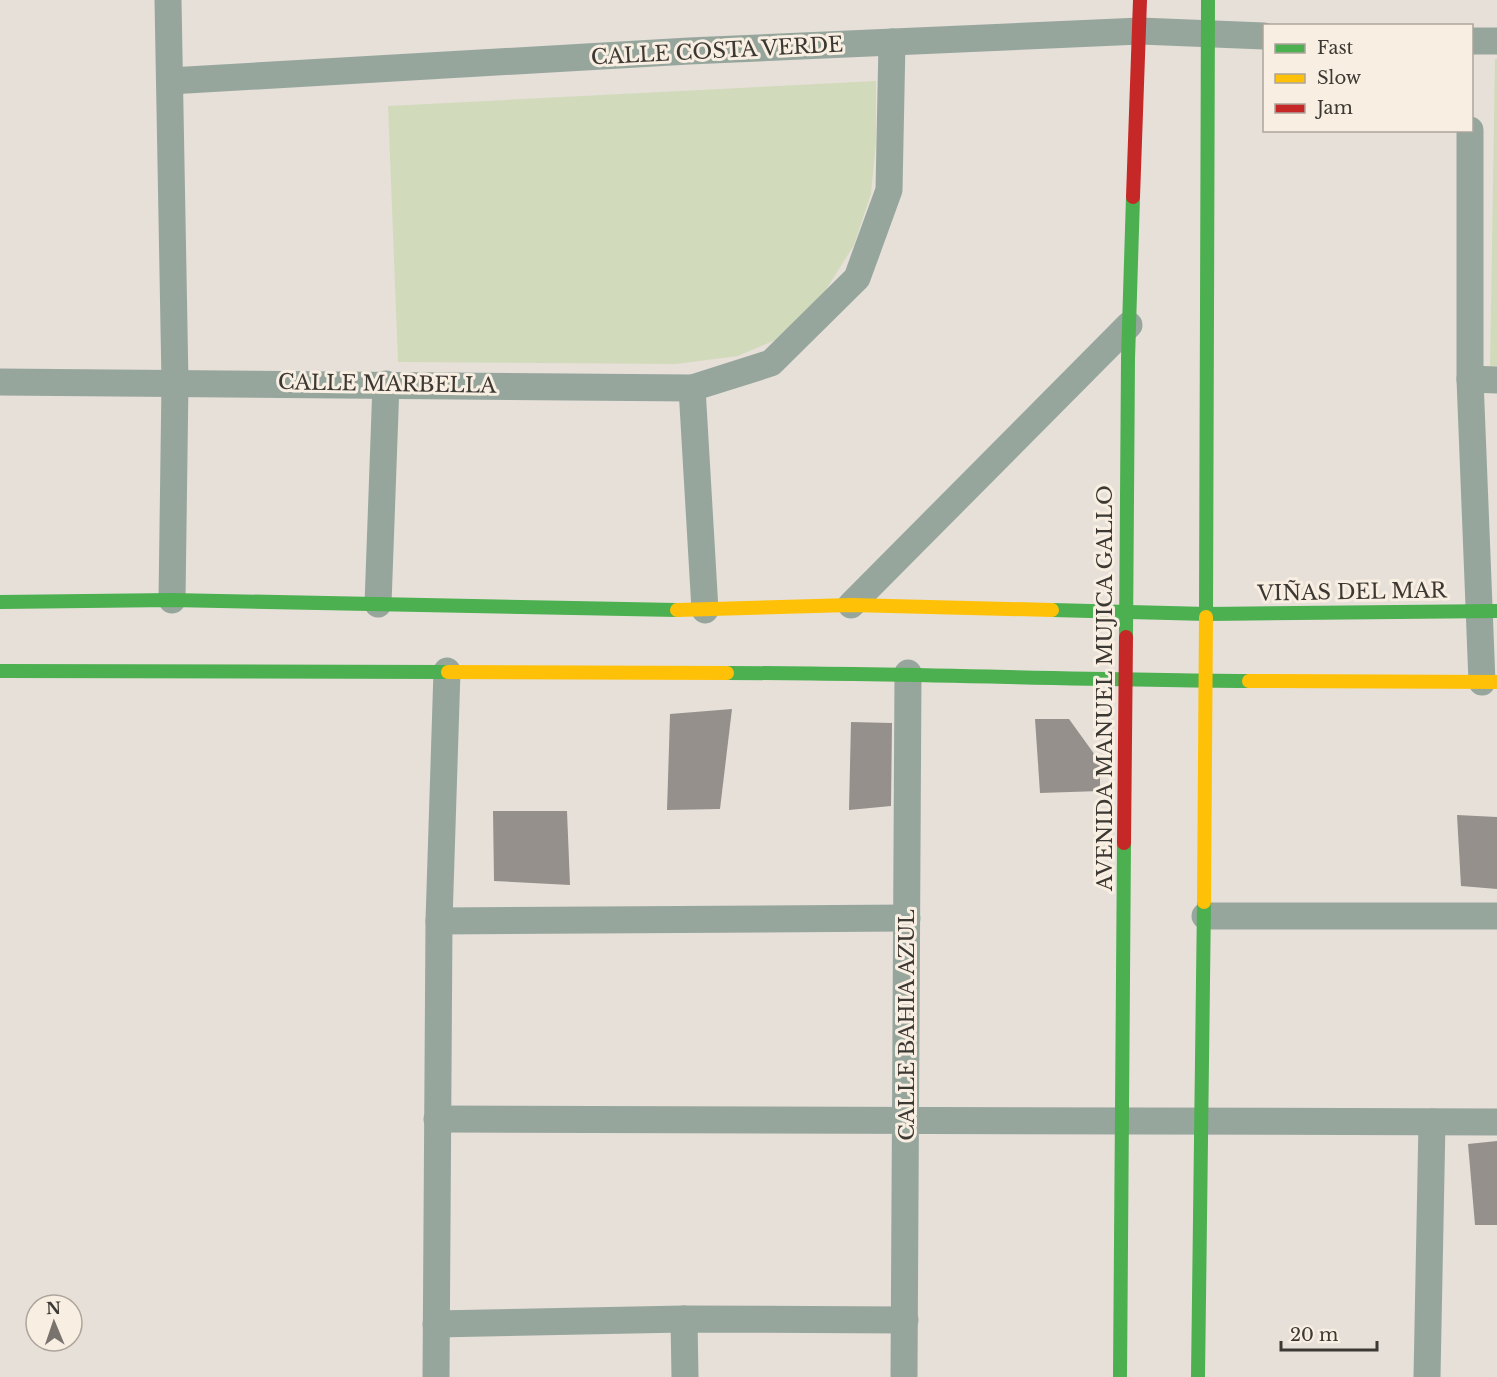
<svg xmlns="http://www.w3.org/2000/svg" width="1497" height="1377" font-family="'Libre Baskerville',serif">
<rect width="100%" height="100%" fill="#e6e0d9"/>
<g fill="#d2dabc">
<path d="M1495 59H1497V366H1490Z"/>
<path d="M876 81V142L871 194 854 245 819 301 780 338 738 356 676 364 398 362 388 106Z"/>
</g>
<g fill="#95908b">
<path d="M732 709 720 809 667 810 670 714Z"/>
<path d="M1035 719H1069L1100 762V791L1040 793Z"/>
<path d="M851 722 892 723 891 806 849 810Z"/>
<path d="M493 811H567L570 885 494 881Z"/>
<path d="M1457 815 1497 817V889L1461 886Z"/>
<path d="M1497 1141V1225H1475L1468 1144Z"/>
</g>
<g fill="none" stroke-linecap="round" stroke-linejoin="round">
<g stroke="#97a69d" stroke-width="27">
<path d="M168 0 175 382 172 600"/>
<path d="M1472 41H1497"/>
<path d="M170 81 689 51 1140 31 1264 36"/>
<path d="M1470 130V379L1482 682"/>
<path d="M1470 379 1497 380"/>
<path d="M0 382 692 388 771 363 857 278 889 190 892 42"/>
<path d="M692 388 705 610"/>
<path d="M378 604 386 384"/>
<path d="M851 605 1129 325"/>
<path d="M1205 916H1497"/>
<path d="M439 921 907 918"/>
<path d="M437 1119 1497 1122"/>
<path d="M684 1319 685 1377"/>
<path d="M436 1324 684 1319 905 1320"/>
<path d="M436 1377 439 921 447 671"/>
<path d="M904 1377 908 673"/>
<path d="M1427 1377 1432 1122"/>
</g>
<g stroke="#4caf50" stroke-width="14">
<path d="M0 602 172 600 677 610"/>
<path d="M1052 610 1207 614 1497 611"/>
<path d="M1206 617 1208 0"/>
<path d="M1126 637 1128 359 1133 197"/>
<path d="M0 671 448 672"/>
<path d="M727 673C901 673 1075 680 1249 681"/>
<path d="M1120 1377 1124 843"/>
<path d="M1198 1377 1204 902"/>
</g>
<g stroke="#ffc107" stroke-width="14">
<path d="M677 610 851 605 1052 610"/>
<path d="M448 672 727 673"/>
<path d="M1249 681 1497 682"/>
<path d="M1204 902 1206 617"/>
</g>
<g stroke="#c62828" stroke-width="14">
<path d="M1133 197 1140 0"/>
<path d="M1124 843 1126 637"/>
</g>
</g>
<g text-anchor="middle" stroke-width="6" stroke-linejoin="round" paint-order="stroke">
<g font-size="21" fill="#3c3833" stroke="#f8eee1">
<text transform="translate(717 51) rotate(-3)" y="7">CALLE COSTA VERDE</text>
<text transform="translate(387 384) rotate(1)" y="7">CALLE MARBELLA</text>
<text transform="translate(1352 592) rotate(-1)" y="7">VIÑAS DEL MAR</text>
<text transform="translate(1105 688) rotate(-90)" y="7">AVENIDA MANUEL MUJICA GALLO</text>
<text transform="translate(907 1025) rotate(-90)" y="7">CALLE BAHIA AZUL</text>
</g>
</g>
<rect x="1263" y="24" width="210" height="108" fill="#f8eee1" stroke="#ada59b" stroke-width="1.5"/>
<rect x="1275" y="44" width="30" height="9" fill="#4caf50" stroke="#ada59b" stroke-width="1.5"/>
<text x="1317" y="54" font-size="18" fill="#3c3833">Fast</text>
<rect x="1275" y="74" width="30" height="9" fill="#ffc107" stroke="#ada59b" stroke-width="1.5"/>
<text x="1317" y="84" font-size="18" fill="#3c3833">Slow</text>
<rect x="1275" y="104" width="30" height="9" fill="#c62828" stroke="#ada59b" stroke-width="1.5"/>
<text x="1317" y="114" font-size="18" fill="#3c3833">Jam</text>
<g transform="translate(54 1323) rotate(358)"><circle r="28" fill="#f8eee1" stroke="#ada59b" stroke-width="1.5"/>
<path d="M0-4.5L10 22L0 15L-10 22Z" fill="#78736d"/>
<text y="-9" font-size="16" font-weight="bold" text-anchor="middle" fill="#3c3833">N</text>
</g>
<path d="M1281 1341v9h96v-9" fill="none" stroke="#3c3833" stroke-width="3"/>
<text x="1290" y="1341" font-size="18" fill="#3c3833" stroke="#f8eee1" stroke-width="4.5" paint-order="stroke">20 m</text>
</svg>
